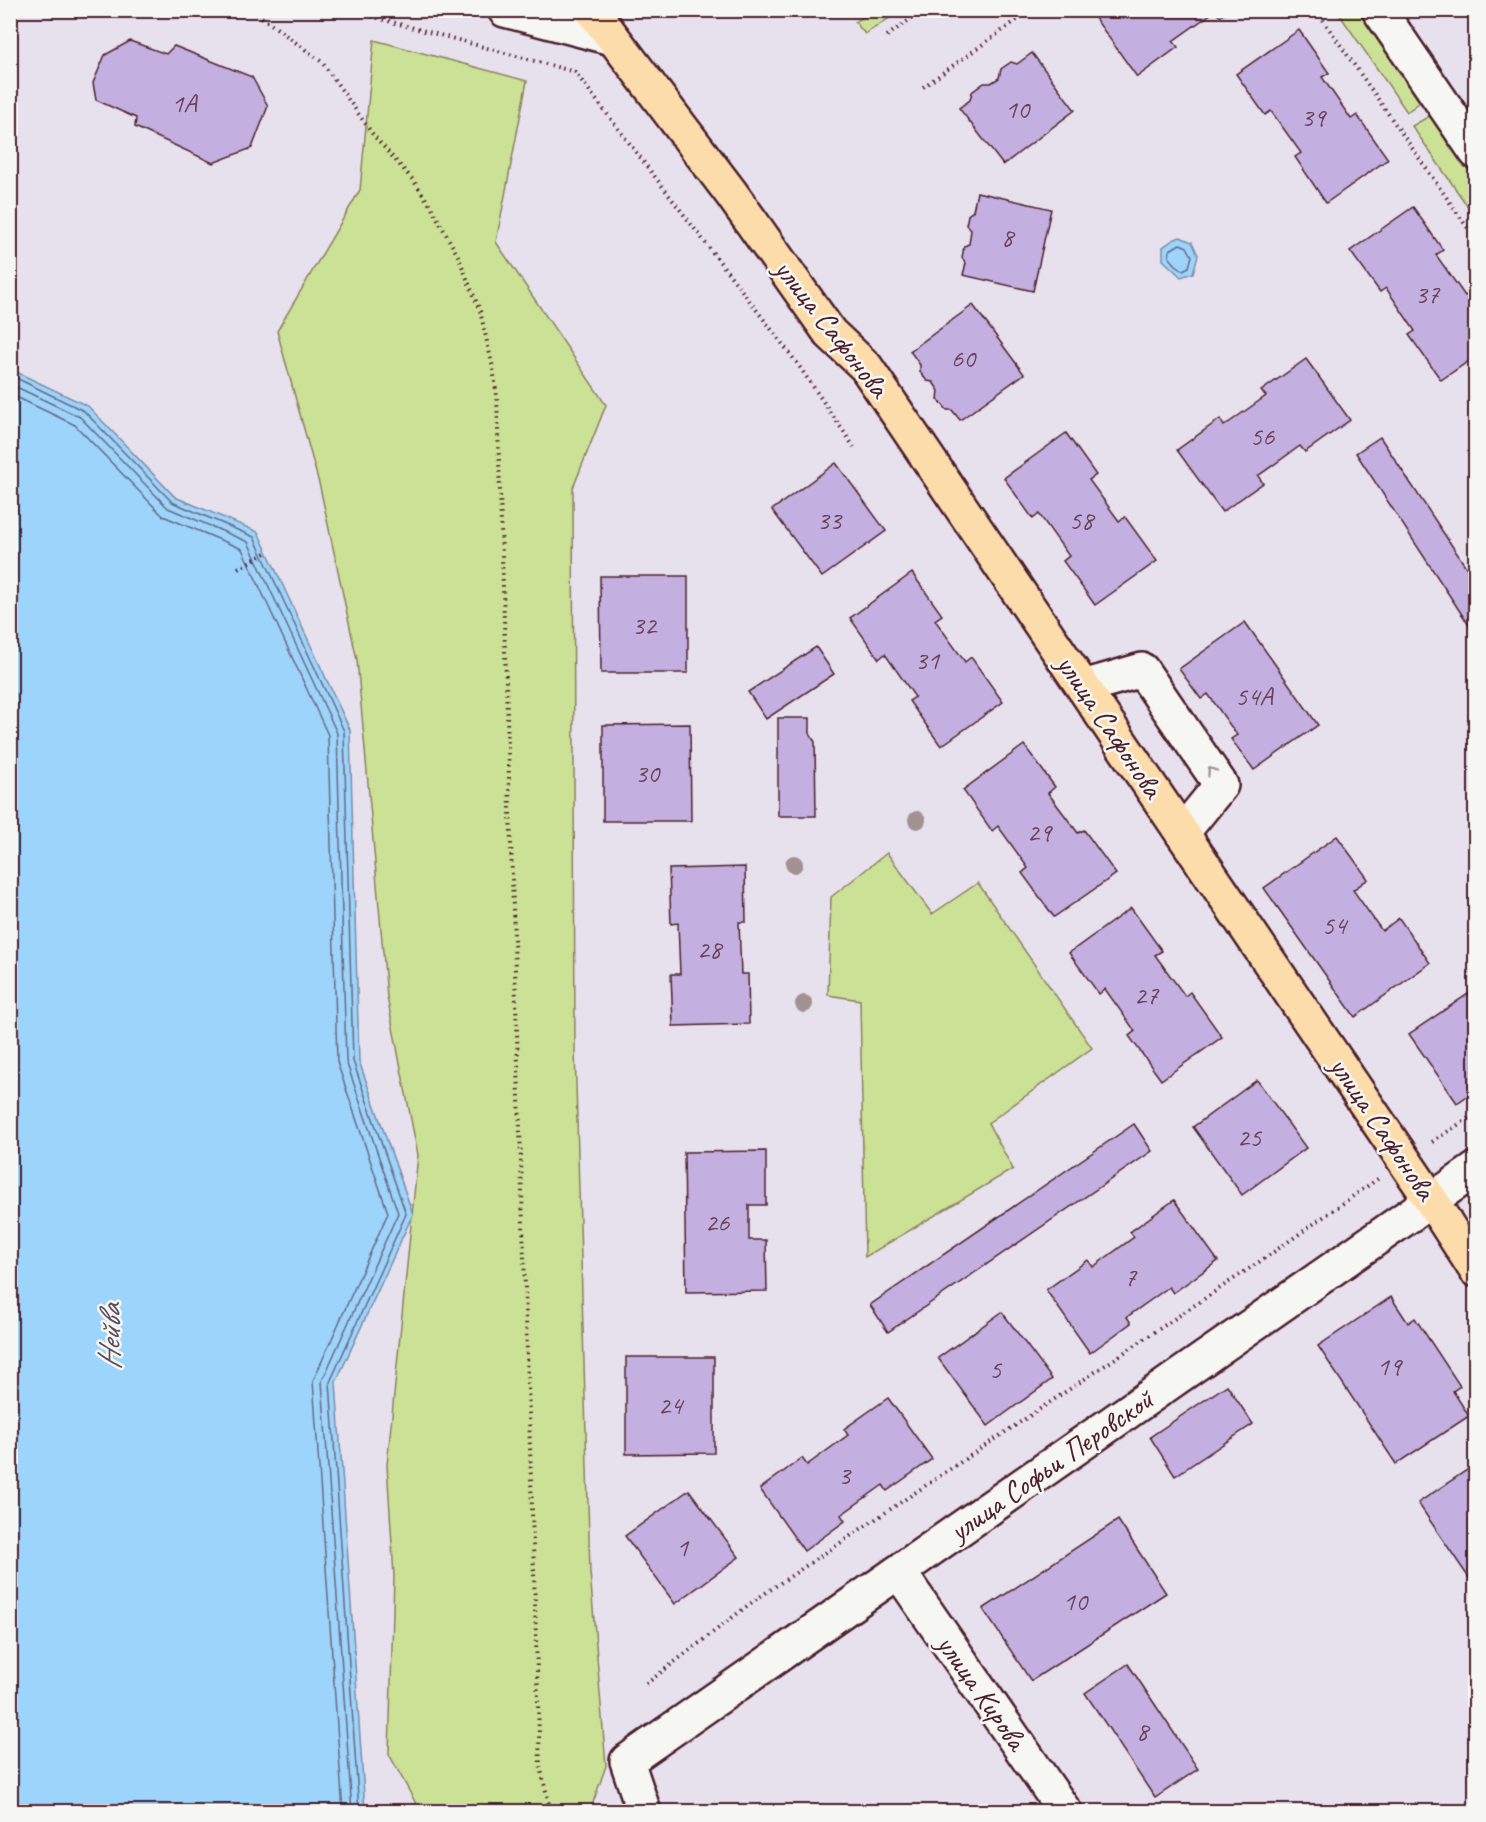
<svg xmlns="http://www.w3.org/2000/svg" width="1486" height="1822" font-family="Caveat,sans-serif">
<rect width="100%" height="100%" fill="#e7e1ed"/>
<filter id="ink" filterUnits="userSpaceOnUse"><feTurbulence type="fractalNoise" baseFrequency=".0167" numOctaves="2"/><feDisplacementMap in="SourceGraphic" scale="12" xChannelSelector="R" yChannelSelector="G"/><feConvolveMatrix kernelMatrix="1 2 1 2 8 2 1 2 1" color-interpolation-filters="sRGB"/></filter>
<g filter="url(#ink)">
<g fill="#cbe196" stroke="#8a8060" stroke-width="1.5">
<path d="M873 10H900V11L865 34 855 22Z"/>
<path d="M1337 11H1360L1420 102 1407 112Z"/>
<path d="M374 40 527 81 496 242 606 405 573 488 575 1050 590 1572 606 1766 590 1811H420L389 1754 394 1576 387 1465 418 1155 387 997 357 660 320 487 277 331 360 190Z"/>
<path d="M1431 115 1475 180V217L1412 126Z"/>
<path d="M887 853 932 914 978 883 1092 1048 988 1123 1013 1169 865 1257 860 1000 828 995 831 897Z"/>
</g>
<g fill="#9cd4fb" stroke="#7b8ca8" stroke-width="1.5">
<path d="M1180 237 1192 242 1198 255 1193 273 1181 277 1163 260V247L1173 240Z"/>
<path d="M10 369 88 406 175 497 258 532 350 730 359 1061 413 1214 336 1382 365 1811H11Z"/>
</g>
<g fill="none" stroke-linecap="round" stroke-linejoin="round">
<g stroke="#6b677e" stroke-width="1.5">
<path d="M1180 244 1187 247 1192 256 1189 267 1183 270 1176 265 1169 257 1170 250Z"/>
<path d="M10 375 84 411 172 502 254 537 344 731 353 1061 406 1214 330 1382 359 1812"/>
<path d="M10 384 80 417 168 508 248 542 337 733 346 1061 398 1213 322 1381 352 1812"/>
<path d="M10 394 75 425 163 516 242 549 328 735 337 1062 388 1213 313 1381 343 1812"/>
</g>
</g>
<g fill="#c3b0e0" stroke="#4a1f2b" stroke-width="1.5">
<path d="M1097 10H1228L1220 17 1215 11 1173 41 1178 47 1137 77 1092 14Z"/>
<path d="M1299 30 1329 73 1322 77 1351 119 1357 115 1388 159 1326 203 1295 157 1301 153 1271 111 1265 115 1236 74Z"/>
<path d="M130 41 166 54 174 46 252 77 268 106 252 148 213 163 135 127 136 118 96 100 93 83 105 55Z"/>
<path d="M1032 53 1075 110 1003 165 959 108 970 100 972 92 984 83H991L999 78 1001 69 1011 62 1017 64Z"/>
<path d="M977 192 1051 209 1033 291 963 275 966 263 962 258 964 246 969 244 971 230 966 225 968 215 973 211Z"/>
<path d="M1413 207 1443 250 1436 255 1465 296 1471 292 1476 298V356L1441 380 1409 335 1415 331 1386 288 1380 292 1350 251Z"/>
<path d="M973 305 1024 374 960 420 952 410H947L938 399 939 391 933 382 927 381 920 372V365L910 351Z"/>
<path d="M1306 359 1350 420 1305 452 1300 446 1258 476 1263 483 1222 512 1177 450 1220 419 1224 426 1266 396 1261 391Z"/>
<path d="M1066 433 1096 475 1089 480 1119 521 1125 517 1157 561 1095 605 1063 561 1069 556 1039 514 1033 519 1004 478Z"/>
<path d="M1380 437 1476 582V636L1356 453Z"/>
<path d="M836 463 886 531 822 577 772 510Z"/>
<path d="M912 573 942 615 935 620 965 662 971 657 1003 702 941 746 909 701 915 697 885 654 879 659 850 618Z"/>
<path d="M600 576H688V673H601Z"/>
<path d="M1245 622 1318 725 1254 770 1231 739 1237 735 1208 694 1201 699 1179 669Z"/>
<path d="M816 647 834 674 766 719 748 692Z"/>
<path d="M778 718H810V734L815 742 816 816H778Z"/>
<path d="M690 724 691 821H603V725Z"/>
<path d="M1024 745 1055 787 1048 793 1078 833 1084 830 1116 874 1054 917 1022 873 1028 868 998 826 992 831 963 790Z"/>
<path d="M1337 836 1368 879 1353 890 1382 931 1399 918 1430 963 1355 1017 1264 888Z"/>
<path d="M745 867 746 922H739L741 974H748L749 1024 673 1026 671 974H680L678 923 671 924 669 869Z"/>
<path d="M1131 908 1162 951 1155 955 1185 996 1190 992 1222 1037 1161 1080 1129 1036 1135 1031 1105 989 1099 994 1069 953Z"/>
<path d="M1474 990 1476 1090 1457 1103 1409 1034Z"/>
<path d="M1257 1080 1306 1148 1242 1195 1193 1127Z"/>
<path d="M1134 1124 1152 1151 888 1332 870 1305Z"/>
<path d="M766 1151V1205H749V1240H766L767 1291 686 1292 684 1152Z"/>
<path d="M1174 1200 1218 1261 1173 1293 1169 1287 1127 1317 1131 1323 1090 1353 1046 1290 1088 1260 1093 1267 1134 1237 1130 1232Z"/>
<path d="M1391 1297 1408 1323 1415 1318 1460 1386 1453 1391 1469 1416 1396 1464 1318 1346Z"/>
<path d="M1002 1312 1052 1379 988 1426 938 1358Z"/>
<path d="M626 1357H714V1453L626 1454Z"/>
<path d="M1227 1385 1253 1424 1175 1476 1150 1437Z"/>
<path d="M888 1398 932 1459 887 1491 883 1485 841 1515 845 1521 804 1551 760 1489 802 1458 807 1465 848 1435 844 1429Z"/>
<path d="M1476 1464V1574L1469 1578 1418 1503Z"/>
<path d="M689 1490 739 1557 675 1604 625 1536Z"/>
<path d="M1118 1520 1166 1593 1031 1681 983 1609Z"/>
<path d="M1128 1664 1198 1769 1155 1798 1085 1693Z"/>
</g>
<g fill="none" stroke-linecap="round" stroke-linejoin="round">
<g stroke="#4a1f2b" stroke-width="38">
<g id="minor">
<path d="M505 10 612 38"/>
<path d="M1379 10 1476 152"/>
<path d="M1083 687 1142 670 1221 785 1182 833"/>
<path d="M899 1572 1065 1812"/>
<path d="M644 1812 627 1761 1476 1169"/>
</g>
</g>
<g stroke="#4a1f2b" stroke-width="38">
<path id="major" d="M592 10 731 193 830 333 866 367 1431 1200 1476 1270"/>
</g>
<g stroke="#4a1f2b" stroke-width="4" stroke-dasharray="1.5 4.5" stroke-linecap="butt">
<path d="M252 10 322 62 374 136 413 180 430 205 458 256 480 311 493 368 497 397 540 1766 551 1812"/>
<path d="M348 10 575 72 797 363 854 447"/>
<path d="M1316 10 1476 240"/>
<path d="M887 36 923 10"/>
<path d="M923 87 1031 10"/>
<path d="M238 568 268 552"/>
<path d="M1432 1142 1476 1113"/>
<path d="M646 1684 755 1600 1265 1258 1379 1178"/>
</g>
<use href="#minor" stroke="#f6f6f2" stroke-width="33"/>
<use href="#major" stroke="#fddcac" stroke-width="33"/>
</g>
<g fill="#a29191">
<circle cx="917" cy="820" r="9"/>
<circle cx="794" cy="864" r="9"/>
<circle cx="804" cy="1004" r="9"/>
</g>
<defs><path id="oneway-chevron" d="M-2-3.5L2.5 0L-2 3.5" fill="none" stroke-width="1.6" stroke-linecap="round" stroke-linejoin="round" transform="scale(1.5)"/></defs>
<use stroke="#a99598" href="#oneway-chevron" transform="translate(1211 771) rotate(-124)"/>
</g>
<g text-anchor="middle" stroke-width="5" stroke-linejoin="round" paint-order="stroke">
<g font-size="27" fill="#684358">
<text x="184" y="112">1А</text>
<text x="1017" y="118">10</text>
<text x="1313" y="126">39</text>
<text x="1007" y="246">8</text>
<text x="1427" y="303">37</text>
<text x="963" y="367">60</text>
<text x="1262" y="445">56</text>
<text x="829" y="529">33</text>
<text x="1081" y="529">58</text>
<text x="644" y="634">32</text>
<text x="927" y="669">31</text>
<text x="1254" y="705">54А</text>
<text x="647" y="782">30</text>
<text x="1039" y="841">29</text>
<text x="1334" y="934">54</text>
<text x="709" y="958">28</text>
<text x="1146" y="1004">27</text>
<text x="1249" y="1146">25</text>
<text x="717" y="1231">26</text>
<text x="1130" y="1286">7</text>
<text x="1389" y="1375">19</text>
<text x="995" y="1378">5</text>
<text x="670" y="1414">24</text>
<text x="844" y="1484">3</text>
<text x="682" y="1556">1</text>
<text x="1075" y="1610">10</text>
<text x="1142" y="1740">8</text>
</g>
<g font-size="30" fill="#4a1f2b" stroke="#f6f6f2">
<text transform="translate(832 328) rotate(52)" y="10">улица Сафонова</text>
<text transform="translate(1110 726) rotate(56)" y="10">улица Сафонова</text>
<text transform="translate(1383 1128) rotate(56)" y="10">улица Сафонова</text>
<text transform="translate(1051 1465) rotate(-35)" y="10">улица Софьи Перовской</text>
<text transform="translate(982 1692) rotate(55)" y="10">улица Кирова</text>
</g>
<g font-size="32" font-style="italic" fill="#5e4c5f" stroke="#f6f6f2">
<text transform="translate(109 1337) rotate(-89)" y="11">Нейва</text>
</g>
</g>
<rect width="1486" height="1822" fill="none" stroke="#f6f6f2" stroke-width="36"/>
<rect x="18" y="18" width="1450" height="1786" fill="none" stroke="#4a1f2b" stroke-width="2" filter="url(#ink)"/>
</svg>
